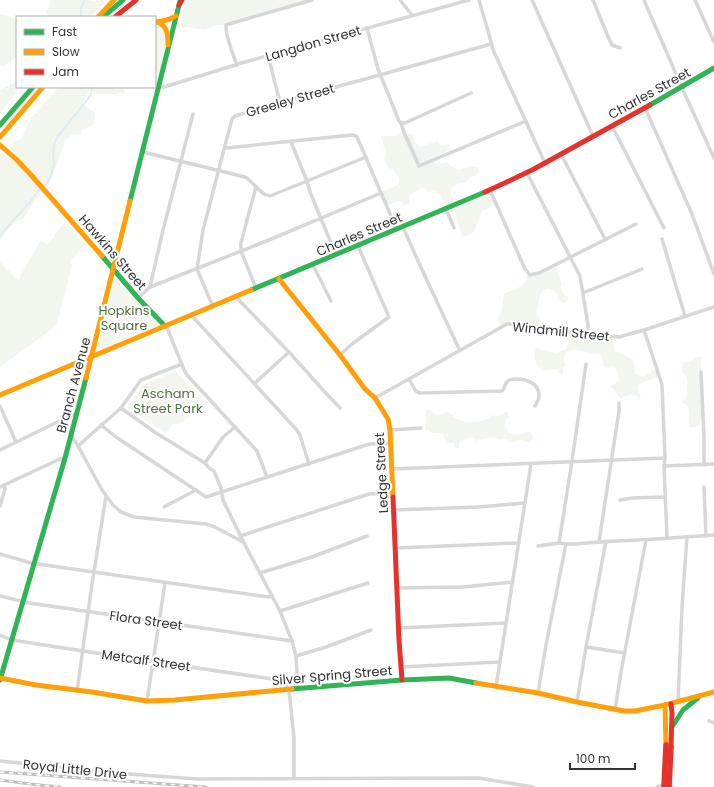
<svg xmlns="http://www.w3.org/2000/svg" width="714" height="787" font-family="Poppins,sans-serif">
<rect width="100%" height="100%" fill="#fff"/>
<g fill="#f2f6ee">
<path d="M51 0H91V1L107 0 90 17H48L47 12Z"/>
<path d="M189 0H315L227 25C220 24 211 26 206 30L180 26 183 11Z"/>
<path d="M0 14 14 18 17 23V57L3 66 0 65Z"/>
<path d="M156 24H166C171 37 164 59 161 73L155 71V25Z"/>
<path d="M17 81V87H20L0 113V90Z"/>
<path d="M59 87H124L123 88 125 93H118L116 95 110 94H96L92 91 85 96 83 104 95 113 94 123 90 127 82 130 81 135C72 133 70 135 65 141L50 183 43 189 44 192 35 200 23 219C13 220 6 233 0 240V154L8 152 14 142 21 139 31 118 38 112 46 101Z"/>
<path d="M404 128 408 134H412L415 142 419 147 438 141 440 146 448 144 451 148 450 150H448L446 152 438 155 437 158 434 160V163L436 164 447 162 452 167 459 170 470 166 477 167 479 171 476 176 470 177 465 183C459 182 449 186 451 195 452 198 455 201 457 204L489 191 495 205C491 207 487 209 483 211 481 213 481 214 480 217 475 228 477 234 462 237 460 227 456 217 453 207L447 208 439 193 433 191 429 192C421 183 416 193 409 196V204L404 205 402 202 398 201 386 206 381 192C388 189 394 188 399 183 400 175 396 176 393 169L388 168 384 158 386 155 381 136C392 136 398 139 404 128Z"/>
<path d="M65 222 85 245 71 260 72 266 56 326 0 367V262L18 280 41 240 48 245 55 236 54 235Z"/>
<path d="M553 265 558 273 562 284 561 287 564 295 568 297 567 302 563 303 558 299 556 292 553 291 551 289H546L540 294 537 310 539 319 538 328 509 324 500 328 498 318 501 313 504 294C510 290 520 289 524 283 526 280 527 276 528 273L533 274Z"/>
<path d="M114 278 160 325 94 352Z"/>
<path d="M568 334 610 337 614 343V351L623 354 633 360 635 374 643 377 656 369 658 377 639 384 638 388 641 399 639 398C634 392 626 395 621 399L615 391 610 386 616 383 619 379C617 371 618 365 607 368L604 366 602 357 600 354C597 354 593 354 590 353 584 351 566 346 564 356 563 359 565 363 566 366L563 368V374L561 376C557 366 553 369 545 371L542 368 538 367 535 360 534 348 538 347 541 350 557 353 566 349 568 344Z"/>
<path d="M702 356 701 365 703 421 698 426 691 428C685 420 695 406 681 402 689 399 686 395 687 388 687 385 688 382 687 378 685 375 683 374 681 370L683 366 682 362H690L695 358Z"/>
<path d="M175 371 204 401 183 422 178 424H173L166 433 127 408 142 385Z"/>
<path d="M430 409C436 418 441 414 449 412 458 424 480 426 492 415 497 417 503 414 507 411L509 417 506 419 505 424 508 433C516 436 522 434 529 431L533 437V439L528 442C526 441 524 440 521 440 514 439 513 446 506 439L498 440 495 438H486L476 441 474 438C468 437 463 438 459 443V448H456L453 443H447L443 434 437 433H433L425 429 426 410Z"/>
</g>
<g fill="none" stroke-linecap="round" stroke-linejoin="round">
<g stroke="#dde8f3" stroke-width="1.5">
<path d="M81 17V7L85 0"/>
<path d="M0 235 30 202 38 191 47 184 52 172 54 164 53 154 54 144 58 136 88 99 91 94 92 87"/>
</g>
<g stroke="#d7d7d7" stroke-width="3.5">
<path d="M400 0 412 15"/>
<path d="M479 0 494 52 545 163"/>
<path d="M532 0 593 136"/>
<path d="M593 0 609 39 612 45 620 48"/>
<path d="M644 0 682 88 714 158"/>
<path d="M695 0 714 42"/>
<path d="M367 28 378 69 399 121 401 123 403 130 419 166 526 121"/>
<path d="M268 56 280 102"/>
<path d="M237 65C233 54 225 36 226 25L229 24 312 0"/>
<path d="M158 87H164L245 62 469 0"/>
<path d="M645 108 692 214 714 274"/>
<path d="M401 123H405L471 93"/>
<path d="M612 126 664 228"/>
<path d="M291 142 307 181 310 192 336 255"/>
<path d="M226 148 352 135 356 136 357 137 397 230"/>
<path d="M143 151 147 153 245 177C254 182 260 195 270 196L366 157"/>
<path d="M561 154 605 239"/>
<path d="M527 173 580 276 588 325V334"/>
<path d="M490 190 525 269 530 275 539 273 636 224"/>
<path d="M446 209 454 228"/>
<path d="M403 227 418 261 460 351"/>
<path d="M662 239 685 316"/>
<path d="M313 265 331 301"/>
<path d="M150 287 163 230 176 180 193 114"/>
<path d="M256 288 241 251V243L247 220 256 187"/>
<path d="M583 293 642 269"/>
<path d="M236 297 289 352 322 389 340 408"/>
<path d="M138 298 150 287 264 242 381 193"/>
<path d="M213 307 197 269 203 230 232 119 235 116 280 102 380 75 491 44"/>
<path d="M192 316 296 429 300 435 309 464"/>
<path d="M165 326 168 330 184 370 187 375 257 451 267 477"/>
<path d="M644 330 662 385 665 458 664 466 667 538"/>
<path d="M340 355 352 344 389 317 358 246"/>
<path d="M701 372 704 437V465"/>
<path d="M409 379 415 390 419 393 502 391 503 390C505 387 505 383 508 381 510 379 513 379 517 379 526 379 538 383 539 394 540 398 537 402 535 406"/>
<path d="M255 383 289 352"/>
<path d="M375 398 507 324H512L571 332 619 337 644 330 714 307"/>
<path d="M0 406 16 442"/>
<path d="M121 408 156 433 205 463 209 468 214 471 221 488 223 500 244 543 280 611 292 641 296 656 298 689"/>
<path d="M101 425 116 437 206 497 363 446 370 444 391 443"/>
<path d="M390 430 421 428"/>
<path d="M71 435 78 446 102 490 113 505 121 512 134 517 206 524 215 527 243 542"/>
<path d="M78 446 121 408 141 380 182 364"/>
<path d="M0 450 76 413"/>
<path d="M205 463 223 437 235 427"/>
<path d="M664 466 714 464"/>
<path d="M392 469 665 458"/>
<path d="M0 487 60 459 65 458"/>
<path d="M704 487 706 536"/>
<path d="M620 500 632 498 665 497"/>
<path d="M0 506 5 489 4 485"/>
<path d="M164 507 196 490"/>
<path d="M393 510 479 507 525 503"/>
<path d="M240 536 369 494 393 493"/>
<path d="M599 542 619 411V403"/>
<path d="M559 543 572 461 586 364"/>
<path d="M538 546 559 543 566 544H575L599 542 656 539 714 535"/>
<path d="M395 548 519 543"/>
<path d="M0 554 31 563 268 597 272 596"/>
<path d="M260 573 312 557 367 536"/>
<path d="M397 588 463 587 513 582"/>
<path d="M0 596 29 603 292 641"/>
<path d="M280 611 368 583"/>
<path d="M399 628 506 623"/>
<path d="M0 635 12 640 83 651 272 679C281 681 285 682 289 690L294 738V778"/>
<path d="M586 647 625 653"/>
<path d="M296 656 326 647 371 630"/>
<path d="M401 667 500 662"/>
<path d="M496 687 531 464"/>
<path d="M77 691 91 591 106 496"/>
<path d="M538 693 546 645 566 544"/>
<path d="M147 701 165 583"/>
<path d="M577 702 586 647 606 541"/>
<path d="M678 702 682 607 687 537"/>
<path d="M615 710 621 672 646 540"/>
<path d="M709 721 714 723"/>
<path d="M0 761 115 773 197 779 479 778 533 787"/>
<path d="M657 787C662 784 667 784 672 787"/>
</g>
<g stroke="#30b455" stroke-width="5">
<path d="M103 17 123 0"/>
<path d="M650 105 714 68"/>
<path d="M0 125 33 87"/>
<path d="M130 201 180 1"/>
<path d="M102 256 138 298 165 326"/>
<path d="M251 290 485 192"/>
<path d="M0 680 65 458 86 378"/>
<path d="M292 689 402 680 449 678 476 683"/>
<path d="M672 727 683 710 698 698"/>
</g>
<g stroke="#ff9f0a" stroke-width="5">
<path d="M98 17 114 0"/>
<path d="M157 22C168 26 168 35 168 45"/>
<path d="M157 22 167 20 176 16"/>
<path d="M0 137 43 87"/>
<path d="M0 145 17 160 32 176 102 256"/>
<path d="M279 279 340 355 365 389 375 398 388 419 390 430 393 497"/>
<path d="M86 378 130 201"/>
<path d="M0 395 251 290"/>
<path d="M0 678 36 685 92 692 147 701 175 700 292 689"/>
<path d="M476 683 538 693 577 702 624 711H635L665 705"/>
<path d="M666 745 665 705 714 692"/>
</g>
<g stroke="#e5322d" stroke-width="5">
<path d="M179 5 182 0"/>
<path d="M115 17 136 0"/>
<path d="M485 192 509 181 534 169 650 105"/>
<path d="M393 497 399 640 402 680"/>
<path d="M671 704 672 712 671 747"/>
</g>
<g stroke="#bebebe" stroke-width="3">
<g id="rail">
<path d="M0 772 206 787"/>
<path d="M0 780 30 784 60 787"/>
</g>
</g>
<use href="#rail" stroke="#fff" stroke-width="1.5" stroke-dasharray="4.5" stroke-linecap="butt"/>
<g stroke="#e5322d" stroke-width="5.5">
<path d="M664 787 666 745"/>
<path d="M669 787 671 747"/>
</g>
</g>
<g text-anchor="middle" stroke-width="4" stroke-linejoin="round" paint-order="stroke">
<g font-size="13" fill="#333" stroke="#fff">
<text transform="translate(313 43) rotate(-16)" y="5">Langdon Street</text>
<text transform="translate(649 93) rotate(-29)" y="5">Charles Street</text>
<text transform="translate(290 100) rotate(-16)" y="5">Greeley Street</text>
<text transform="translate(359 234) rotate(-23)" y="5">Charles Street</text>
<text transform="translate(113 252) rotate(49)" y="5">Hawkins Street</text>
<text transform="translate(561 331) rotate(6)" y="5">Windmill Street</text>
<text transform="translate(73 385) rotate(-75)" y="5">Branch Avenue</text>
<text transform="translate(381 473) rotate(-93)" y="5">Ledge Street</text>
<text transform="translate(146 620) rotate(8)" y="5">Flora Street</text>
<text transform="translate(146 660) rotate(8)" y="5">Metcalf Street</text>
<text transform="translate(332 675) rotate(-5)" y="5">Silver Spring Street</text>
<text transform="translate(75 769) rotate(6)" y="5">Royal Little Drive</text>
</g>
<g font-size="13" fill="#506f3f" stroke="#fff">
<text x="124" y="315">Hopkins<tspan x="124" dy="15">Square</tspan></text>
<text x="168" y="398">Ascham<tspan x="168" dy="15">Street Park</tspan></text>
</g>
</g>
<rect x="16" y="16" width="140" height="72" fill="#ffffff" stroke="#adadad"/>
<rect x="24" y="29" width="20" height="6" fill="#30b455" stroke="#adadad"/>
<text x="52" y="36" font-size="12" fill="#333333">Fast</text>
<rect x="24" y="49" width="20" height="6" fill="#ff9f0a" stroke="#adadad"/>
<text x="52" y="56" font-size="12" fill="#333333">Slow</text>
<rect x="24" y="69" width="20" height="6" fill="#e5322d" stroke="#adadad"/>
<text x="52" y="76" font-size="12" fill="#333333">Jam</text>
<path d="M570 763v6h65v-6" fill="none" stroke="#333333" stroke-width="2"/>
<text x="576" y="763" font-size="12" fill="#333333" stroke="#ffffff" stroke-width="3" paint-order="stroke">100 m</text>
</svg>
